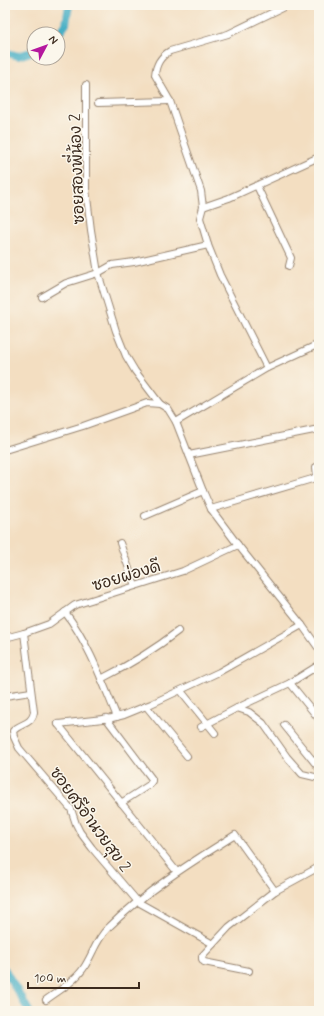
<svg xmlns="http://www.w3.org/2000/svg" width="324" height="1016" font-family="Mynerve,'Playpen Sans Thai',sans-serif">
<rect width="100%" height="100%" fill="#fbf7ec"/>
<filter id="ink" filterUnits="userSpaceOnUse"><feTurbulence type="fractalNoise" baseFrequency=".025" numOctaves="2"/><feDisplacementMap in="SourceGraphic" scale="8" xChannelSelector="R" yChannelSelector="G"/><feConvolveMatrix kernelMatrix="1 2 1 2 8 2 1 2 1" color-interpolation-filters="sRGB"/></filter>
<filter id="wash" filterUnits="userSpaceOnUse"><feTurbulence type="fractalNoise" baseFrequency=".012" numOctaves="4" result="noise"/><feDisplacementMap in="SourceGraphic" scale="16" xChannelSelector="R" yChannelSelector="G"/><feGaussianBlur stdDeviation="0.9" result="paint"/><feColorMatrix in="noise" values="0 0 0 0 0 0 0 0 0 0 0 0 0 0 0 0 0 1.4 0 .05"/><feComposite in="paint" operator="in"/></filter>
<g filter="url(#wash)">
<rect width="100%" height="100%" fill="#f3dec1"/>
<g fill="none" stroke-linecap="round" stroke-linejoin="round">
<g stroke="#45aec4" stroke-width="8">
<path d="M58 35 66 24 69 5"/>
<path d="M5 52 18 56 34 51"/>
<path d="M5 970 29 1011"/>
</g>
</g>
</g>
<g filter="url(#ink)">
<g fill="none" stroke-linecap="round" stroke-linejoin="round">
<g stroke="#978470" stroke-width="8">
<g id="minor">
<path d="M86 85V189L91 230 98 273 116 331 126 356 135 371 160 404"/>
<path d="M98 103 170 101"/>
<path d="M257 186 291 258 289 266"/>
<path d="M203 207 229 198 319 157"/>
<path d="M42 297 66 283 98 273 112 265 134 262 208 245"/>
<path d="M267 368 220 275 208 245 200 218 203 207 201 191 170 101 155 75C156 64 160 57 170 51L228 34 288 5"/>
<path d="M176 422 267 368 319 344"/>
<path d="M5 450 83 426 147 403 160 404 168 409 176 422 203 491 211 509 238 545 302 625 319 649"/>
<path d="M189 455 319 429"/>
<path d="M211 509 312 479 317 476 316 467 319 466"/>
<path d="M145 516 203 491"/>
<path d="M120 543 135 586"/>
<path d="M65 612C89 644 102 681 117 717"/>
<path d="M24 633 34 712C32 725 20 723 13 731L14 737 19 748 71 809 76 824 80 832 92 848 138 902 213 944"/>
<path d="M5 638 24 633 49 624 75 605 183 571 238 545"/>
<path d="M101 679C129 665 154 650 178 631"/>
<path d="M290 683 319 719"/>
<path d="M181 691 215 733"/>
<path d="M5 696 31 692"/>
<path d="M146 706 187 756"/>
<path d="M237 708 290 683 319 665"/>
<path d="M106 718 152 779V781L149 785 121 803"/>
<path d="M58 724 112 718 124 715 151 704 219 672 302 625"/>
<path d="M58 724 177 872"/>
<path d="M284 725 319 768"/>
<path d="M201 727 237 708 249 712 263 723 287 757 302 774 319 778"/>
<path d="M249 971 204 962 202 959V956L229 927 275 891 319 867"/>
<path d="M46 1000C58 991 74 982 83 969 92 956 96 940 107 929 144 892 190 863 235 835L275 891"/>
</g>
</g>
<use href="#minor" stroke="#fff" stroke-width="6"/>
</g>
</g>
<g text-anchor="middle" stroke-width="3" stroke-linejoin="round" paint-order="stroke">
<g font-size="16" fill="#3b2a1e" stroke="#fbf7ec">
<text transform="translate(76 169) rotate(-92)" y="6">ซอยสองพี่น้อง 2</text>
<text transform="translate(126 575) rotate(-17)" y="6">ซอยผ่องดี</text>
<text transform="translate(91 819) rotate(54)" y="6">ซอยศรีอำนวยสุข 2</text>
</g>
</g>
<rect width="324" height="1016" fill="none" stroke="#fbf7ec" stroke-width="20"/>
<g transform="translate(46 46) rotate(49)"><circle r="19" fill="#fbf7ec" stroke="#aea59a"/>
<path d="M0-3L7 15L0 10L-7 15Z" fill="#b5179e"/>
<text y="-6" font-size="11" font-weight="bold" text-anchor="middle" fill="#3b2a1e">N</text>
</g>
<path d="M28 982v6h111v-6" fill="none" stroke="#3b2a1e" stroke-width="2"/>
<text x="34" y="982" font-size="12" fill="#3b2a1e" stroke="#fbf7ec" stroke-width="3" paint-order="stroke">100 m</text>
</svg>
